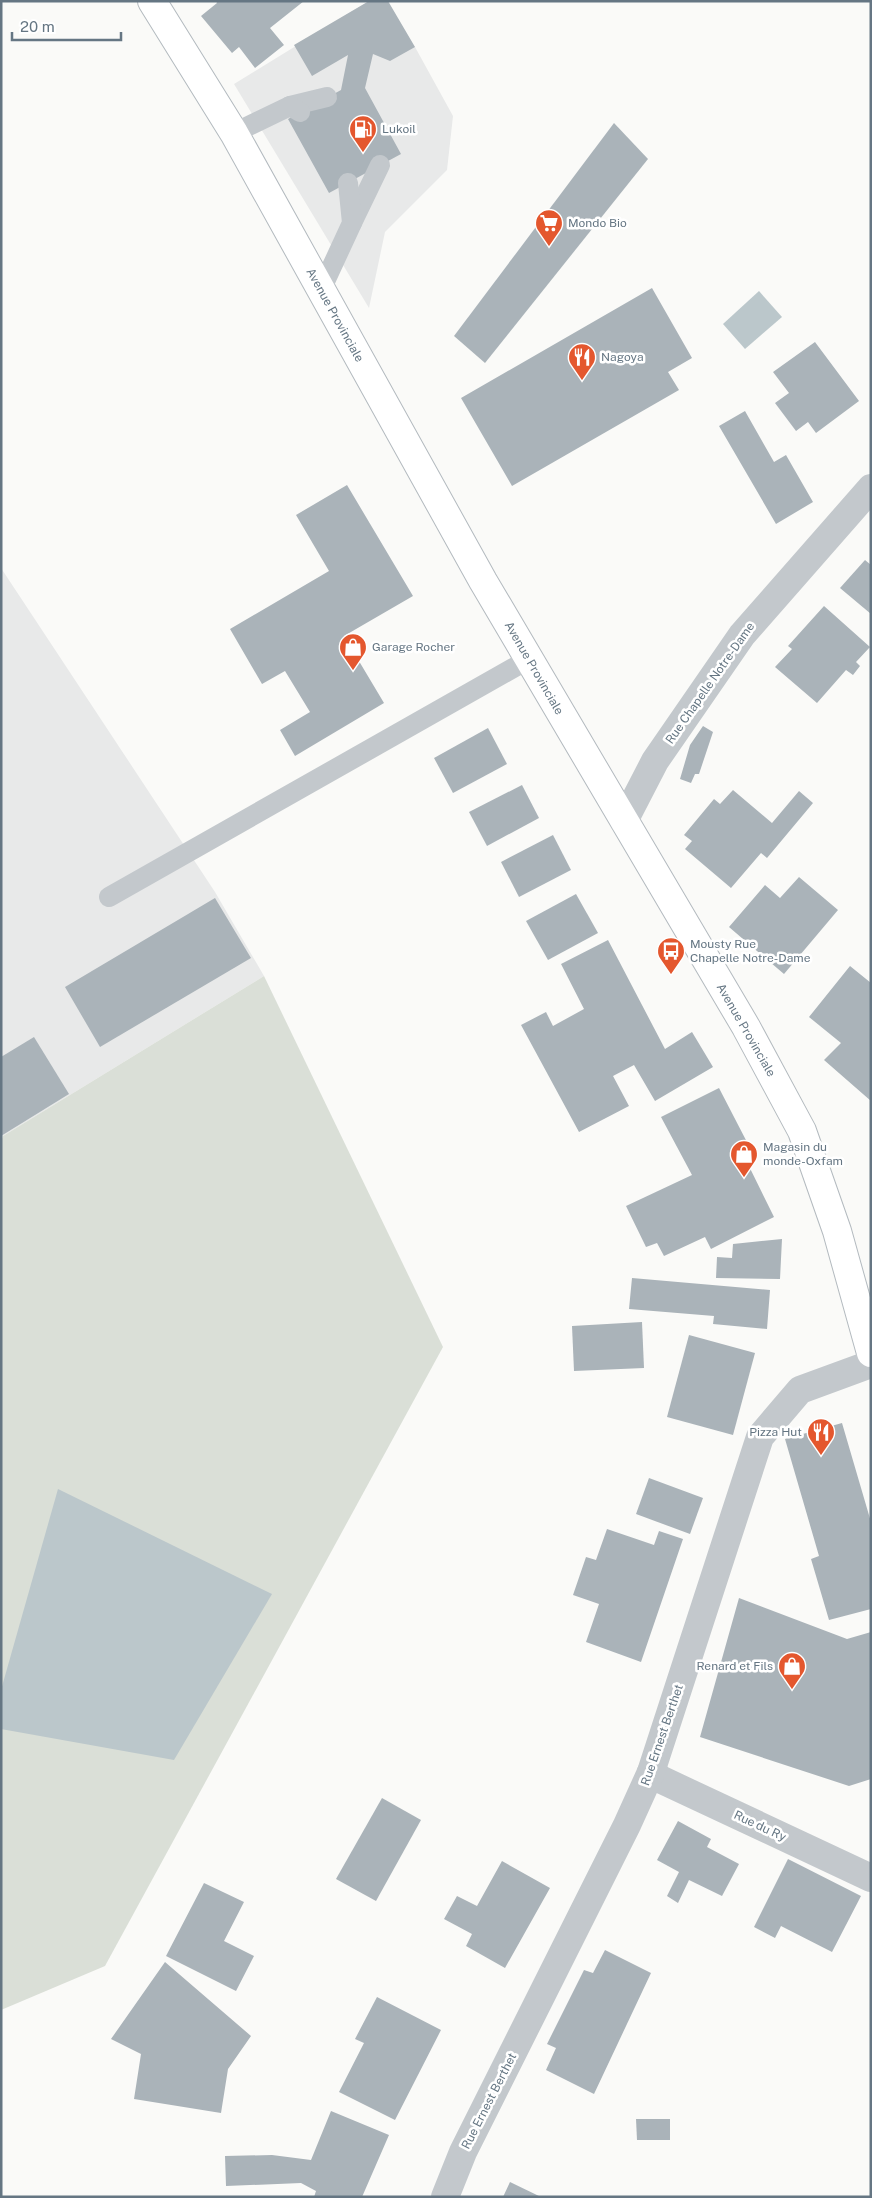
<svg xmlns="http://www.w3.org/2000/svg" width="872" height="2198" font-family="'Public Sans',sans-serif">
<rect width="100%" height="100%" fill="#fafaf8"/>
<g fill="#e8e9e9">
<path d="M369 1 415 47 453 116 447 170 385 232 369 308 234 84Z"/>
<path d="M1 568 215 892 264 976 3 1136 1 1141Z"/>
</g>
<path fill="#dadfd7" d="M264 976 443 1347 105 1966 1 2010V1141L3 1136Z"/>
<g fill="#bbc7cb">
<path d="M759 291 782 317 745 349 723 324Z"/>
<path d="M58 1489 272 1594 174 1760 1 1729V1690Z"/>
</g>
<g fill="#aab3b9">
<path d="M216 1H304L270 28 284 45 255 68 239 47 232 53 201 16 217 3Z"/>
<path d="M369 1H388L415 47 390 61 373 54 365 88 401 154 329 193 288 119 341 90 348 55 312 76 294 45Z"/>
<path d="M614 123 648 159 485 363 454 336Z"/>
<path d="M652 288 692 358 668 372 679 390 512 486 461 398Z"/>
<path d="M815 342 859 401 816 433 808 422 796 431 775 403 789 393 773 372Z"/>
<path d="M745 411 774 462 786 455 813 502 776 524 719 426Z"/>
<path d="M347 485 413 596 344 636 384 703 295 756 280 730 310 712 285 671 262 684 230 629 329 571 296 515Z"/>
<path d="M865 560 871 565V614L840 588Z"/>
<path d="M824 606 870 647 856 662 860 666 853 675 846 670 817 703 775 667 792 649 788 646Z"/>
<path d="M703 726 713 732 699 774H695L691 783 680 779 690 745Z"/>
<path d="M488 728 507 764 453 793 434 758Z"/>
<path d="M522 785 539 818 487 846 469 812Z"/>
<path d="M733 790 772 823 799 791 813 803 767 858 761 853 731 888 685 849 692 841 684 835 714 799 720 804Z"/>
<path d="M553 835 571 870 519 897 501 862Z"/>
<path d="M799 877 838 910 784 974 729 927 765 885 780 898Z"/>
<path d="M576 894 598 933 548 960 526 921Z"/>
<path d="M215 898 251 958 100 1047 65 987Z"/>
<path d="M608 940 665 1049 692 1032 713 1067 655 1101 634 1065 613 1076 629 1106 579 1132 521 1025 546 1012 553 1026 584 1009 561 964Z"/>
<path d="M850 966 871 983V1101L824 1060 841 1043 809 1017Z"/>
<path d="M34 1037 69 1094 1 1136V1057Z"/>
<path d="M719 1088 749 1146 742 1152 774 1217 711 1249 705 1237 664 1256 657 1243 646 1247 626 1206 692 1175 661 1117Z"/>
<path d="M782 1239 780 1279 716 1278 717 1257 732 1258 733 1244Z"/>
<path d="M632 1278 770 1290 767 1329 713 1324 714 1316 629 1309Z"/>
<path d="M642 1322 644 1368 574 1371 572 1326Z"/>
<path d="M689 1335 755 1353 733 1435 667 1417Z"/>
<path d="M842 1423 871 1522V1609L829 1620 811 1559 819 1556 785 1439Z"/>
<path d="M649 1478 703 1498 690 1534 636 1514Z"/>
<path d="M607 1529 654 1545 659 1531 683 1539 641 1662 586 1642 599 1604 573 1595 586 1557 596 1560Z"/>
<path d="M739 1598 847 1639 871 1632V1779L849 1786 700 1737Z"/>
<path d="M382 1798 421 1820 376 1901 336 1879Z"/>
<path d="M678 1821 711 1839 707 1847 739 1864 722 1896 689 1880 678 1903 667 1896 679 1872 657 1860Z"/>
<path d="M788 1859 861 1896 832 1952 781 1926 775 1938 754 1927Z"/>
<path d="M502 1861 550 1888 505 1968 466 1946 472 1934 444 1919 457 1896 477 1906Z"/>
<path d="M204 1883 244 1902 224 1941 254 1956 236 1991 166 1956Z"/>
<path d="M605 1950 651 1973 594 2094 546 2070 556 2048 547 2044 584 1970 593 1973Z"/>
<path d="M165 1962 251 2036 228 2069 221 2113 134 2099 141 2054 111 2039Z"/>
<path d="M377 1997 441 2030 395 2120 339 2092 364 2043 355 2039Z"/>
<path d="M331 2111 389 2135 362 2197H314L316 2191 301 2183 226 2186 225 2156 272 2155 311 2160Z"/>
<path d="M636 2119H670V2140H637Z"/>
<path d="M510 2182 541 2197H503Z"/>
</g>
<g fill="none" stroke-linecap="round" stroke-linejoin="round">
<g stroke="#b3babf" stroke-width="30">
<path id="secondary" d="M152 1 234 133 483 581 746 1027 802 1131 837 1231 871 1353"/>
</g>
<g stroke="#c3c8cc" stroke-width="20">
<path d="M290 106 327 97"/>
<path d="M234 133 290 106 300 112"/>
<path d="M352 223 380 165"/>
<path d="M321 290 352 223 348 183"/>
<path d="M109 897 529 659"/>
</g>
<g stroke="#c3c8cc" stroke-width="28">
<path d="M624 821 655 761 742 635 871 488"/>
<path d="M651 1772 662 1780 871 1878"/>
<path d="M445 2197 463 2152 627 1825 651 1772 760 1437 800 1390 871 1364"/>
</g>
<use href="#secondary" stroke="#fff" stroke-width="28"/>
</g>
<defs>
<g id="fuel-pin" transform="scale(1.4375)"><path d="M0 17L-7.5 6A9.5 9.5 0 1 1 7.5 6Z" fill="#e4572e" stroke="#fff"/><path d="M-5.5-6h7V0h2V4h1.3V-2.5L3-4.5l.8-.8L6-3V5H2.5V1h-1V6h-7ZM-4.2-4.7v3.2H.2V-4.7Z" fill="#fff"/></g>
<g id="supermarket-pin" transform="scale(1.4375)"><path d="M0 17L-7.5 6A9.5 9.5 0 1 1 7.5 6Z" fill="#e4572e" stroke="#fff"/><path d="M-6-5.5h2.5l.6 2H6L4.5 2H-2.5L-4.4-4H-6ZM-1.5 3.2a1.3 1.3 0 1 0 .1 0ZM3 3.2a1.3 1.3 0 1 0 .1 0Z" fill="#fff"/></g>
<g id="restaurant-pin" transform="scale(1.4375)"><path d="M0 17L-7.5 6A9.5 9.5 0 1 1 7.5 6Z" fill="#e4572e" stroke="#fff"/><path d="M-5-6h1v4h1v-4h1v4h1v-4h1v5L-1.5 .5V6h-2V.5L-5-1ZM5-6V6H3V1.5H1.5Q1.5-4 5-6Z" fill="#fff"/></g>
<g id="shop-pin" transform="scale(1.4375)"><path d="M0 17L-7.5 6A9.5 9.5 0 1 1 7.5 6Z" fill="#e4572e" stroke="#fff"/><path d="M-5-2.5h2.3a2.7 3.5 0 0 1 5.4 0H5L5.5 6h-11ZM-1.5-2.5h3a1.5 2.3 0 0 0-3 0Z" fill="#fff"/></g>
<g id="bus-pin" transform="scale(1.4375)"><path d="M0 17L-7.5 6A9.5 9.5 0 1 1 7.5 6Z" fill="#e4572e" stroke="#fff"/><path d="M-5-6H5V4H4V6H2V4H-2V6H-4V4H-5ZM-3.5-4V0h7V-4ZM-3.5 1.2v1.5H-2V1.2ZM2 1.2v1.5H3.5V1.2Z" fill="#fff"/></g>
</defs>
<g fill-rule="evenodd">
<use href="#fuel-pin" x="363" y="129"/>
<use href="#supermarket-pin" x="549" y="223"/>
<use href="#restaurant-pin" x="582" y="357"/>
<use href="#shop-pin" x="353" y="647"/>
<use href="#bus-pin" x="671" y="951"/>
<use href="#shop-pin" x="744" y="1154"/>
<use href="#restaurant-pin" x="821" y="1432"/>
<use href="#shop-pin" x="792" y="1666"/>
</g>
<g text-anchor="middle" stroke-width="5" stroke-linejoin="round" paint-order="stroke">
<g font-size="12" fill="#657683" stroke="#fff" text-anchor="start">
<text x="382" y="133">Lukoil</text>
<text x="568" y="227">Mondo Bio</text>
<text x="601" y="361">Nagoya</text>
<text x="372" y="651">Garage Rocher</text>
<text x="690" y="948">Mousty Rue<tspan x="690" dy="14">Chapelle Notre-Dame</tspan></text>
<text x="763" y="1151">Magasin du<tspan x="763" dy="14">monde-Oxfam</tspan></text>
<text x="802" y="1436" text-anchor="end">Pizza Hut</text>
<text x="773" y="1670" text-anchor="end">Renard et Fils</text>
</g>
<g font-size="12" fill="#657683" stroke="#fff">
<text transform="translate(335 315) rotate(61)" y="4">Avenue Provinciale</text>
<text transform="translate(534 668) rotate(60)" y="4">Avenue Provinciale</text>
<text transform="translate(710 683) rotate(-55)" y="4">Rue Chapelle Notre-Dame</text>
<text transform="translate(746 1030) rotate(60)" y="4">Avenue Provinciale</text>
<text transform="translate(662 1735) rotate(-71)" y="4">Rue Ernest Berthet</text>
<text transform="translate(760 1826) rotate(25)" y="4">Rue du Ry</text>
<text transform="translate(489 2101) rotate(-63)" y="4">Rue Ernest Berthet</text>
</g>
</g>
<rect width="872" height="2198" fill="none" stroke="#657683" stroke-width="5"/>
<path d="M12 32v8h109v-8" fill="none" stroke="#657683" stroke-width="2.5"/>
<text x="20" y="32" font-size="15" fill="#657683" stroke="#ffffff" stroke-width="4" paint-order="stroke">20 m</text>
</svg>
